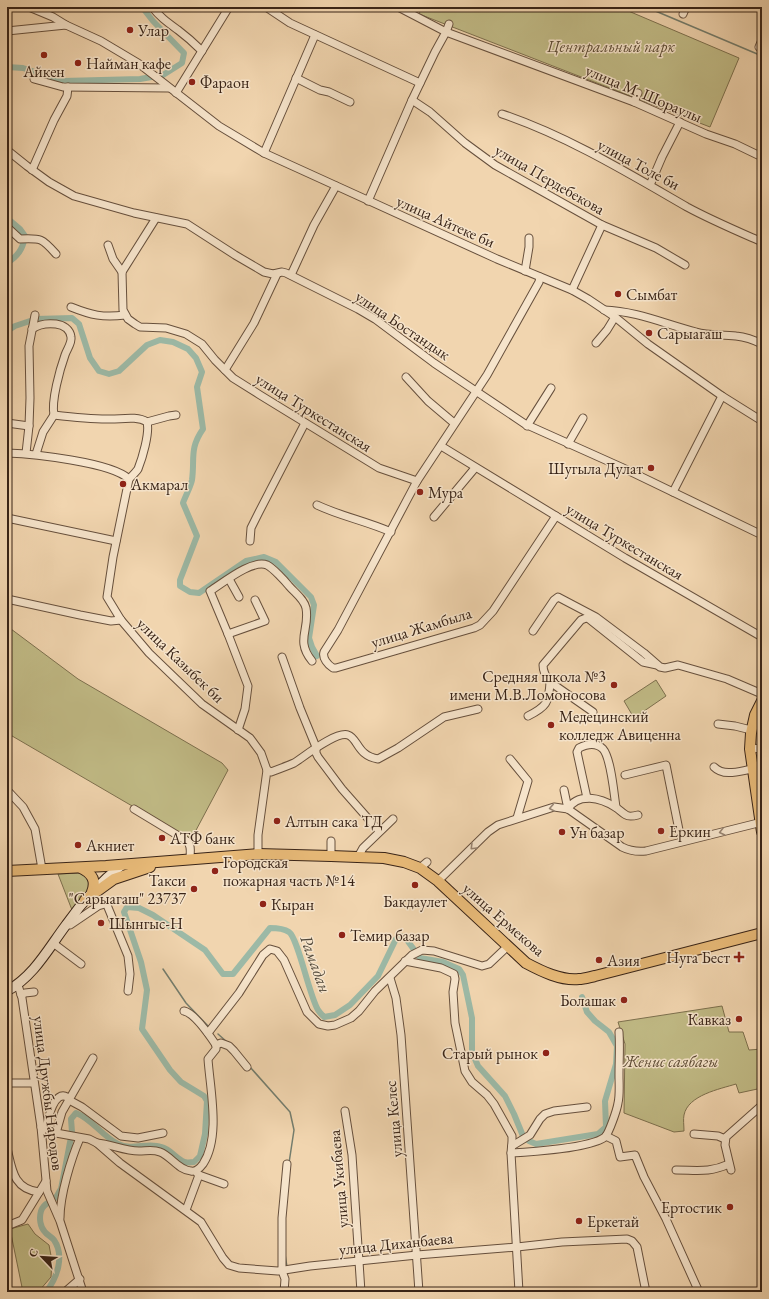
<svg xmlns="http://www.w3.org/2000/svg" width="769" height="1299" font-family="'EB Garamond',serif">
<rect width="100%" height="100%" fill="#f1d5af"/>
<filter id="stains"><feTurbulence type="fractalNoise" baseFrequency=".005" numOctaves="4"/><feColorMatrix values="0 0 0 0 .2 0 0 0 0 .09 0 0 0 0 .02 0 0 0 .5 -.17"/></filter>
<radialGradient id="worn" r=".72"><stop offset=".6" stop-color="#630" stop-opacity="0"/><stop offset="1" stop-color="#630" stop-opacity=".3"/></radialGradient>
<g fill="#c1bb86" stroke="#7d704e">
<path d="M422 7H619L739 58 710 127 419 14Z"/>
<path d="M7 626 78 679 222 763 228 770 194 834 187 838 7 733Z"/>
<path d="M656 680 666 696 634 718 624 701Z"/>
<path d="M81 873 89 875 90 888 72 910 58 874Z"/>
<path d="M722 1006 729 1032H743L749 1050 762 1049V1088L739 1093 736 1084C720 1089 688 1095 684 1115 683 1119 684 1126 684 1131L674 1132 624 1113 625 1044 618 1022Z"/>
<path d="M28 1224 35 1234 49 1245 52 1261 51 1277 39 1291 23 1292 10 1229Z"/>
</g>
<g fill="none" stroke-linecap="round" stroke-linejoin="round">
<g stroke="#747d6d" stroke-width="1.5">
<path d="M646 7 762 56"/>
<path d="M163 969 186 1003 208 1026H209"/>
<path d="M218 1034 227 1042"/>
<path d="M250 1067 290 1112 294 1130 289 1163"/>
<path d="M285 1254 287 1267"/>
</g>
<g stroke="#9cb9a6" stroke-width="6">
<path d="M7 67 23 68 63 81 140 79 163 75 182 63 184 53 153 21 142 7"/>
<path d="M7 218 20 229 25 236C23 249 18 256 7 263"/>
<path d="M7 331 15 326 36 319 72 318 79 324 90 358 99 371 109 374 119 371 147 345 160 340 173 342 188 349 196 358 202 372 197 387 203 429C189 449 195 459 192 480 191 486 185 497 183 503L197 536 180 580V586L190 592 199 593 246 561 264 557 276 562 311 597 314 605 309 638 312 647 317 656"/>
<path d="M46 1292C57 1278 65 1256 54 1240 52 1237 47 1235 45 1232 40 1227 39 1218 41 1211 44 1202 51 1203 56 1197 58 1195 59 1191 61 1189L72 1132 71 1119 76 1113C92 1119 102 1136 118 1144 132 1151 148 1142 161 1147 171 1149 176 1159 185 1162 187 1163 191 1162 194 1162L200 1156 205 1134 207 1101 204 1096 181 1082 170 1070 142 1029 147 990 141 962 124 912 127 907 139 908 153 915 205 950 223 974H233L270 928C276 928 283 928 289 932 298 938 309 995 318 1010 320 1013 322 1015 324 1017L335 1015 350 1005 378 976 396 939 401 936 407 940 420 958 443 962 459 969 463 975 472 1018V1052L478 1066 505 1096 514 1114 523 1136 529 1141 536 1144 598 1134 606 1127 605 1101 616 1064 617 1046 609 1032 595 1021 587 1012 582 997"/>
</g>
<g stroke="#67503d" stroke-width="9">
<g id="street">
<path d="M29 7 53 17 66 25"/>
<path d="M152 7C161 18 167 22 178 30 186 36 194 43 202 51"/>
<path d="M266 7 290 23 420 83"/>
<path d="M398 7 446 32 634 102 706 134 735 144 762 157"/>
<path d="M683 14 686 7"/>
<path d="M7 31 66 25 101 41 138 63 219 126 264 153 497 259 572 290 588 299 615 317 648 344 722 396 762 421"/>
<path d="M759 47 762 40"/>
<path d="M296 78 320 90 329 92 350 102"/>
<path d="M34 79 63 87 169 88"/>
<path d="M176 93 229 7"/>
<path d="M412 100 430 112 465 143 495 165 602 225 656 248 685 265"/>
<path d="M634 102 638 93"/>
<path d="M502 114C567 136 628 173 687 207 711 220 737 231 762 242"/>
<path d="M7 150 27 166 49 182 74 196 134 213 187 224 235 255 264 272 273 274 282 272 286 273 358 309 375 319 434 363 525 424 621 467 762 535"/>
<path d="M264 153 315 35"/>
<path d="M32 170 54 120 67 96 68 87"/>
<path d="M650 185 662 157 680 122"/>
<path d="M368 201 412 100 435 52 446 32 449 24"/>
<path d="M156 218 122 272 123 310 128 319 135 324 140 327 166 328 186 334 202 344 215 360 233 378 260 395 379 468 417 481"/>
<path d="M7 227 20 239C41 238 42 238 56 254"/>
<path d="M108 245 113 259 122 272"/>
<path d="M525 271 529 247V238"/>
<path d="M291 275 314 225 336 186"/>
<path d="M540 277 539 282 487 375 417 481 338 630 324 652C322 658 328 665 333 668H336L474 628 480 625 493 611 556 516"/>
<path d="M572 290 602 225"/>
<path d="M71 307C91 315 103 318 125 315"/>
<path d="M604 310C636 311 665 324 696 332 709 336 722 334 736 336 745 337 754 340 762 344"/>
<path d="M32 329C39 324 47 323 56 324 63 325 70 329 71 337 72 343 67 349 65 355 60 369 51 401 54 415"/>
<path d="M596 343 607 330 615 317"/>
<path d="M225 370 254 323 277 274"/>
<path d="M406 377 428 401 454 423"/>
<path d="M54 415C71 417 89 419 107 419 119 420 136 415 147 422 150 433 142 459 138 469 136 472 132 476 129 479L113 557 107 597 121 620 149 653 202 704 250 738 261 753 267 770 258 835V854"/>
<path d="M147 422 169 416 176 415"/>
<path d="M7 423 29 426"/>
<path d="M527 426 551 388"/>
<path d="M568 444 583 418"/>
<path d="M441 446 625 558 762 637"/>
<path d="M7 453C33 454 111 462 129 479"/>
<path d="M26 453 29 426 30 398 29 346 35 315"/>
<path d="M36 454 43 432 54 415"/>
<path d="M673 492 722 396"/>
<path d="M317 505C340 516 366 521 391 532"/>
<path d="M434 517 475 468"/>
<path d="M7 518 116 541"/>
<path d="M250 541 251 528 259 512 305 423"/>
<path d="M229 579 239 597"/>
<path d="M7 599 80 615 111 621 121 620"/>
<path d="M533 631 554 600 558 597 596 617 644 653 660 667 665 668 678 665 727 679 762 694"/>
<path d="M228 634 265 621 255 600"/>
<path d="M282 657 300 708 316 747V753L318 757 342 789 379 831"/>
<path d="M593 712 550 682C546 677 543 672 543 665L581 620 586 618 589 619 643 662 657 665"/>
<path d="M528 716C546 707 549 703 550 682"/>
<path d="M718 724 735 726 751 730"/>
<path d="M238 730 245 709 248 686 228 634 210 591C223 583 252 559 267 565 273 568 285 581 289 586 295 593 304 599 306 608 310 630 295 640 312 661"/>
<path d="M750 749 762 748"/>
<path d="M510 759 528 781 517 818"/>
<path d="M714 767C724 777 740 771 752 769"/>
<path d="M267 770 271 772C279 769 287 766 294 763 305 756 336 731 348 735 358 738 357 756 378 759L398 748 444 717 478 709"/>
<path d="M625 775 666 765 679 830 683 841"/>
<path d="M7 790 23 807 35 829 42 869"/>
<path d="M564 790 568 809"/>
<path d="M587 798 577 752 579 748C587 744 596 742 603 749 611 758 614 794 616 807"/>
<path d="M134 809 187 841C192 846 190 852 190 859"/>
<path d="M568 809C578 792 601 798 615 807 619 809 622 813 626 815 629 817 634 816 638 815"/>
<path d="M331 856V841"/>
<path d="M358 857 363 848 393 819"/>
<path d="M420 868 427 862"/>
<path d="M438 881 488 832 498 825 554 807 568 809 622 847C630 851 637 852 646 851L762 822"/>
<path d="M66 924 70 925 98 906 105 904 107 905 128 956 130 974 128 991"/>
<path d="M53 943 81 964"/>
<path d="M405 961 441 968 454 974 455 979 453 992 455 1023 465 1071 472 1082 487 1095 494 1104 512 1136V1141L511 1153 519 1292"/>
<path d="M390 978 396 998 401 1035 419 1292"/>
<path d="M18 985 22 998 41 1127 47 1191 60 1221 83 1292"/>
<path d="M21 995 25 993 34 992"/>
<path d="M184 1011C194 1013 210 1036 216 1045"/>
<path d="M208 1033 239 993 263 955 270 949 277 951 284 960 307 1012 319 1024 328 1026 335 1025 351 1018 359 1011 375 991 412 955 422 950 434 951 482 966 489 964 508 946"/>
<path d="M216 1045 221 1043 229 1046 234 1051 247 1067"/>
<path d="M7 1083H34"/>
<path d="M345 1111 352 1155 361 1292"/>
<path d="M41 1127 56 1133 89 1139 97 1143 120 1163 201 1222 223 1258 229 1265 239 1268 278 1271 310 1266 417 1255 517 1247 562 1242 627 1239 632 1241 637 1247 646 1292"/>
<path d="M46 1128C48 1119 54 1090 67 1097L69 1100 82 1107 121 1136 138 1138 163 1133"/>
<path d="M56 1133 62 1112 93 1058"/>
<path d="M694 1134 718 1136 725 1139"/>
<path d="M606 1136 616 1141 620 1157 635 1155 644 1177 666 1219 699 1292"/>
<path d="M97 1143C111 1144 124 1151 139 1151 146 1151 153 1149 160 1152 171 1156 178 1170 191 1171 196 1172 200 1168 203 1164 221 1137 210 1089 208 1059L216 1049V1045"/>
<path d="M512 1146 530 1135 540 1119 545 1114 554 1111 587 1107"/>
<path d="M7 1148C12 1169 13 1189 39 1192"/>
<path d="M511 1153C530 1152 591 1148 605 1137 609 1133 617 1110 618 1103 620 1095 619 1084 619 1075 619 1061 620 1047 619 1032"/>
<path d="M676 1170C697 1170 709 1173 729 1164"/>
<path d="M731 1170 725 1145 726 1137 762 1105"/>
<path d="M197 1173 199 1175 224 1184"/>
<path d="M186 1210 199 1175"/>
<path d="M60 1218C60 1195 71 1159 80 1138"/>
<path d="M7 1226 22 1220 46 1181"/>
<path d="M65 1292 80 1279"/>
<path d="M284 1292 285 1279 282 1271V1218L287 1164"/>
</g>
</g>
<g stroke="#392417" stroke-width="11">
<path id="secondary" d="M7 991C34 976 48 949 66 925 82 902 100 882 122 865"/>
</g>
<g stroke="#392417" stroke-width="12">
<g id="primary">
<path d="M762 701 755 715 751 733 750 749 762 832"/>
<path d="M81 868C91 873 97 880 92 892"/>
<path d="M7 871 106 866 258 854 331 856 384 858 404 862 420 868 438 881 526 963C541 971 561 981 579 979 584 979 590 977 595 976L762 933"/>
<path d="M85 900 114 879 150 867"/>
</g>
</g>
<use href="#street" stroke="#f6e4cb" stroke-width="7"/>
<use href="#secondary" stroke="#f6e4cb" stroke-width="9"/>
<use href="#primary" stroke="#e8ba78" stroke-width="10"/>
</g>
<defs><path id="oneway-chevron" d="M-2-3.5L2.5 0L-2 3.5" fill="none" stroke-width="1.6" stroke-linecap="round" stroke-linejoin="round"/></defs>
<g stroke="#988471">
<use href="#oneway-chevron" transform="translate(552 808) rotate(170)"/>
<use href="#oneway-chevron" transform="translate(722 832) rotate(166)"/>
<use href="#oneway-chevron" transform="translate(473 847) rotate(135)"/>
</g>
<g fill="#8f2418" stroke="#f6e4cb" stroke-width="1.5">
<circle cx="130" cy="30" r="4"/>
<circle cx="44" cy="55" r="4"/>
<circle cx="78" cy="63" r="4"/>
<circle cx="192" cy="82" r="4"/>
<circle cx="618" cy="294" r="4"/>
<circle cx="649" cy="333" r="4"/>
<circle cx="651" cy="468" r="4"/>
<circle cx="123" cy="484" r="4"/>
<circle cx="420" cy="492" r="4"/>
<circle cx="614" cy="685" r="4"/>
<circle cx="551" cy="725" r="4"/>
<circle cx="277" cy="821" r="4"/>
<circle cx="661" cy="831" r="4"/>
<circle cx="562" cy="832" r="4"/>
<circle cx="162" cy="838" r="4"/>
<circle cx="78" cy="845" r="4"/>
<circle cx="215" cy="871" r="4"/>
<circle cx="415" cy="885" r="4"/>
<circle cx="194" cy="889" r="4"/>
<circle cx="263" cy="904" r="4"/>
<circle cx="101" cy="923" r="4"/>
<circle cx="342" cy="935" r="4"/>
<path d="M737 951h4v4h4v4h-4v4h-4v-4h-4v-4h4z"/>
<circle cx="599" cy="960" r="4"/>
<circle cx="624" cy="1000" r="4"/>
<circle cx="739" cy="1019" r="4"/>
<circle cx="546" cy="1053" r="4"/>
<circle cx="730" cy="1207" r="4"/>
<circle cx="579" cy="1221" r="4"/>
</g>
<g text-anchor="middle" stroke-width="3" stroke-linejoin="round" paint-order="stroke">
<g font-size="16" fill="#392417" stroke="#f6e4cb" text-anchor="start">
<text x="138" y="36">Улар</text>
<text x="86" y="69">Найман кафе</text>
<text x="44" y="77" text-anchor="middle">Айкен</text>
<text x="200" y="88">Фараон</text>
<text x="626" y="300">Сымбат</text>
<text x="657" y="339">Сарыагаш</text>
<text x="643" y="474" text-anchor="end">Шугыла Дулат</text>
<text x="131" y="490">Акмарал</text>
<text x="428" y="498">Мура</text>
<text x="606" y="682" text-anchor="end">Средняя школа №3<tspan x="606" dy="18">имени М.В.Ломоносова</tspan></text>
<text x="559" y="722">Медецинский<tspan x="559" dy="18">колледж Авиценна</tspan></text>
<text x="285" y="827">Алтын сака ТД</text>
<text x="669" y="837">Еркин</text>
<text x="570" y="838">Ун базар</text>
<text x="170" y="844">АТФ банк</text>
<text x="86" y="851">Акниет</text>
<text x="223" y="868">Городская<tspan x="223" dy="18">пожарная часть №14</tspan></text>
<text x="186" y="886" text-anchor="end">Такси<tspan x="186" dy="18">"Сарыагаш" 23737</tspan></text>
<text x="415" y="907" text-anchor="middle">Бакдаулет</text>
<text x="271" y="910">Кыран</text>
<text x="109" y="929">Шынгыс-Н</text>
<text x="350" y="941">Темир базар</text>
<text x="730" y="963" text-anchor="end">Нуга Бест</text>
<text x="607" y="966">Азия</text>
<text x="616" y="1006" text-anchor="end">Болашак</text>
<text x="731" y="1025" text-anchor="end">Кавказ</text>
<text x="538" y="1059" text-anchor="end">Старый рынок</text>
<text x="722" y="1213" text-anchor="end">Ертостик</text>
<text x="587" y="1227">Еркетай</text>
</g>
<g font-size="16" font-style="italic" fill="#5b4a33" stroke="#f6e4cb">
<text x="611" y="52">Центральный парк</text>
<text x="671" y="1067">Женис саябагы</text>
</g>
<g font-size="16" fill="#392417" stroke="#f6e4cb">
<text transform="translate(644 93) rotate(23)" y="6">улица М. Шораулы</text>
<text transform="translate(639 164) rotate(28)" y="6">улица Толе би</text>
<text transform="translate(550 179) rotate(30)" y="6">улица Пердебекова</text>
<text transform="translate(446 221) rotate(24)" y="6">улица Айтеке би</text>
<text transform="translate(403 325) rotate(34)" y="6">улица Бостандык</text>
<text transform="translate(314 412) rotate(32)" y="6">улица Туркестанская</text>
<text transform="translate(625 541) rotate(31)" y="6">улица Туркестанская</text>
<text transform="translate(421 627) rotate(-17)" y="6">улица Жамбыла</text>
<text transform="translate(181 660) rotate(44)" y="6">улица Казыбек би</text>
<text transform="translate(504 919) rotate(41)" y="6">улица Ермекова</text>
<text transform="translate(49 1093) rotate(83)" y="6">улица Дружбы Народов</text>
<text transform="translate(393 1119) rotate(-95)" y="6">улица Келес</text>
<text transform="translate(338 1179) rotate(-95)" y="6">улица Укибаева</text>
<text transform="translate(396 1243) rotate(-6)" y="6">улица Диханбаева</text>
</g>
<g font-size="17" font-style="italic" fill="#52493b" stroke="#f6e4cb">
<text transform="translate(316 964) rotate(70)" y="6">Рамадан</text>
</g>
</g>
<rect width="769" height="1299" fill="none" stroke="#f1d5af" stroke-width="24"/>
<rect x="8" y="8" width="753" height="1283" fill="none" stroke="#392417" stroke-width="2"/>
<rect x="12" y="12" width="745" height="1275" fill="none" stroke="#392417"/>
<g transform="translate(42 1257) rotate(295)" stroke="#f6e4cb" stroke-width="3" paint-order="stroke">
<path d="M0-3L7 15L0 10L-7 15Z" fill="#392417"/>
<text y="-6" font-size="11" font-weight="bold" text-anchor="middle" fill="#392417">С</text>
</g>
<rect width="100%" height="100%" filter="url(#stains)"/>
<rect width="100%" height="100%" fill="url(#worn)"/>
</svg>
